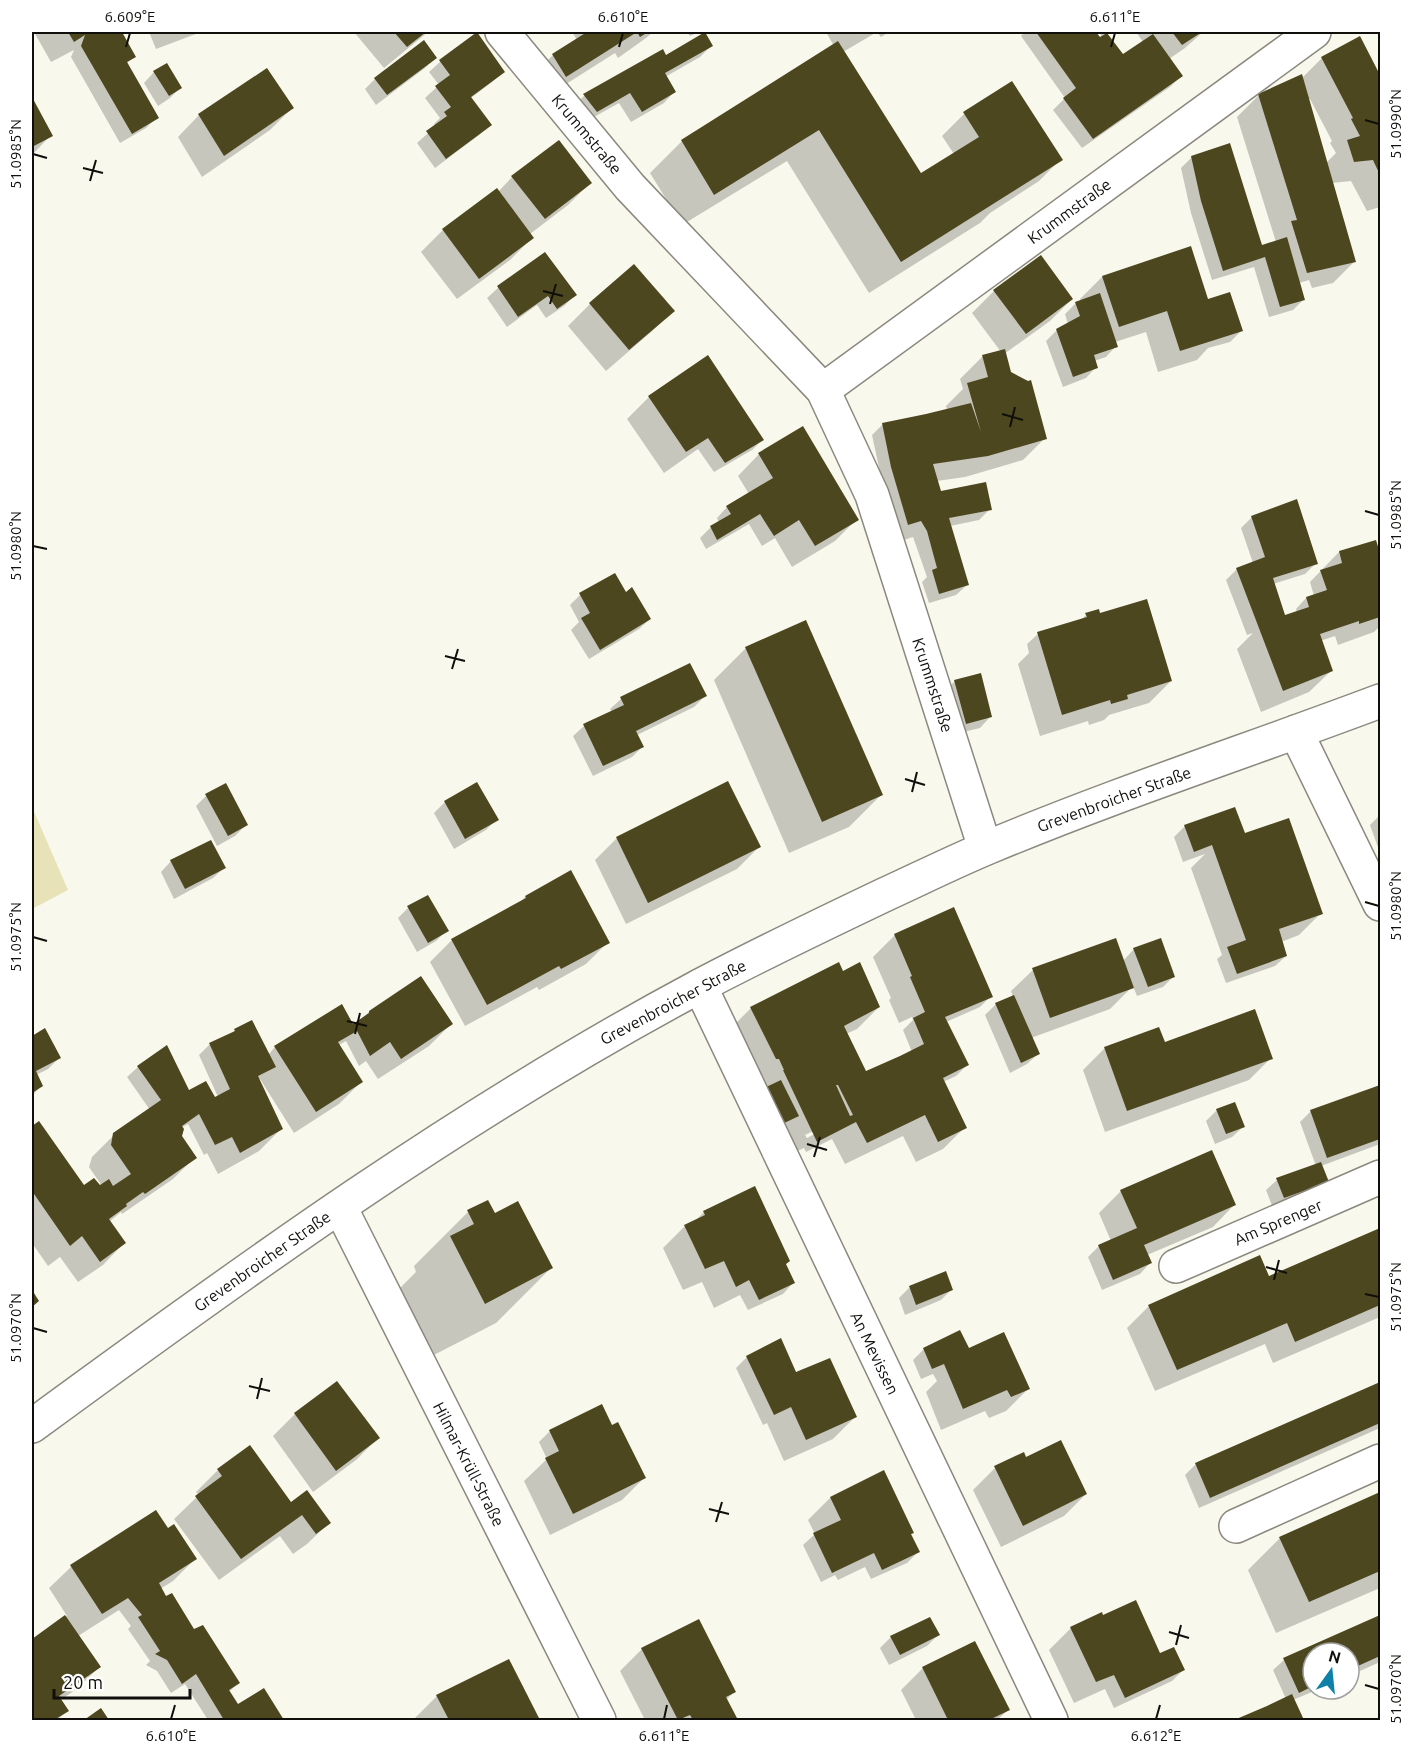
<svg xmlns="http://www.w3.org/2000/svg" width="1412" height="1752" font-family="Ubuntu,sans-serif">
<rect width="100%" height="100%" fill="#f9f8ed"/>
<path fill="#e8e2b8" d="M32 807 68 890 32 909Z"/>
<g fill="#0003" fill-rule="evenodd">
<path d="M34 32H120L134 57 126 64 157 117 146 128 120 143 71 57 74 50 51 62Z"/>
<path d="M149 32H201L156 49Z"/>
<path d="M354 32H428L384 68Z"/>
<path d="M572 32H653L646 38 618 58 615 53 544 98 531 77 553 55 577 40Z"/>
<path d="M687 32H699L690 36Z"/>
<path d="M826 32H875L872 35 843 52 921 175 954 154 942 136 964 114 1012 83 1061 159 1039 181 990 213 980 223 869 293 787 161 682 225 650 173 682 141 834 46Z"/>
<path d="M877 32H889L881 37Z"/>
<path d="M1025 32H1094L1099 39 1102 37 1099 32H1109L1106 34 1123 56 1143 42 1136 32H1203L1185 48 1169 59 1181 76 1170 87 1082 148 1053 110 1065 98 1021 36Z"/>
<path d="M477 34 503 72 492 82 471 98 490 125 479 135 435 168 417 143 436 126 434 124 440 118 425 98 439 85 429 72 440 62Z"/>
<path d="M1360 38 1380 78V207L1367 211 1351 181 1332 183 1355 261 1333 283 1312 288 1309 280 1299 283 1304 299 1293 310 1269 317 1254 267 1212 280 1191 213 1181 168 1192 157 1261 247 1276 242 1237 117 1259 95 1302 78 1322 58ZM1308 99H1310L1332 141 1330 143 1336 153 1326 163Z"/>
<path d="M711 46 700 57 665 77 674 92 664 103 631 122 619 103 585 122 573 106 584 96 662 51 666 57Z"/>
<path d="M435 58 425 68 376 105 365 89 375 79Z"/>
<path d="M154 72 180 88 170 98 158 106 144 83Z"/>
<path d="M32 100 51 135 32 155Z"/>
<path d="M292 108 270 130 202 177 178 137 199 115Z"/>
<path d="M512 177 590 183 568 205 530 234 532 238 510 260 457 299 421 252 443 230 498 192Z"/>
<path d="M545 255 575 295 564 306 546 318 537 305 507 327 487 298 498 288Z"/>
<path d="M634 266 673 311 651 332 606 371 568 326 590 304Z"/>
<path d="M1102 277 1207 302 1241 331 1230 342 1208 348 1197 360 1158 372 1146 332 1115 342 1116 346 1106 357 1094 361 1096 367 1086 378 1063 387 1046 341 1057 330 1068 324 1065 314 1076 303 1081 302 1080 299Z"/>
<path d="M994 291 1072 299 1050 321 1004 354 1009 373 1045 438 1023 460 965 477 937 481 940 494 990 509 979 520 950 526 967 585 956 595 929 603 922 582 927 577 913 537 886 546 870 490 883 477H881L872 435 883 424 947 410 946 406 963 389 960 379 982 357 1001 352 972 313Z"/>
<path d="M649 397 763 439 752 450 714 472 698 449 664 473 627 419Z"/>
<path d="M759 454 857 519 835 541 792 567 775 538 762 546 749 524 706 549 700 538 711 527 719 523 717 518 727 507 749 494 738 476Z"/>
<path d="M1252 517 1316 563 1305 574 1273 584 1279 619 1297 613 1296 609 1306 598 1314 596 1310 582 1339 552 1375 542 1380 559V626L1374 632 1338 645 1335 636 1320 641 1331 671 1309 692 1261 712 1237 649 1253 633 1247 635 1226 580 1237 569 1253 563 1241 528Z"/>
<path d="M625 594 650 619 639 629 589 659 571 630 579 622 570 605 580 595Z"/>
<path d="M1086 615 1171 681 1149 703 1109 715 1104 720 1089 725 1088 721 1040 736 1018 664 1029 653 1027 644 1038 634 1080 621Z"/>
<path d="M746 648 881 795 849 827 789 853 714 680Z"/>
<path d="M955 681 990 717 980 728 955 734 944 692Z"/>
<path d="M705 696 694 707 637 735 642 747 632 757 593 776 573 736 584 726 612 712 610 709 621 699Z"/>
<path d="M727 783 759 847 737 869 626 924 595 860 617 838Z"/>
<path d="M206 796 246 825 235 836 217 846 196 806Z"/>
<path d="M445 802 497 819 486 830 454 849 434 813Z"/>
<path d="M1380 815V853L1370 825Z"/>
<path d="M1185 826 1244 835 1321 913 1299 935 1281 942 1286 956 1275 966 1226 983 1217 959 1222 955 1191 868 1205 854 1183 862 1174 837Z"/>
<path d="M171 861 224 868 213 878 174 899 161 872Z"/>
<path d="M525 897 608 942 586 964 539 990 537 987 465 1026 430 962 452 940 518 904Z"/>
<path d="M408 908 447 930 436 941 417 952 398 918Z"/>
<path d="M895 935 991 996 980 1007 946 1022 967 1065 956 1076 943 1082 965 1127 943 1149 916 1162 903 1136 845 1164 832 1139 806 1152 804 1148 791 1154 729 1030 751 1008 842 973 879 1007 857 1029 846 1034 858 1077 912 1052 903 1030 913 1020 912 1017 899 1023 889 1000 891 998 873 957ZM824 1126V1129L807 1138 805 1135Z"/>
<path d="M1134 949 1174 976 1163 987 1137 996 1133 986 1110 1009 1031 1038 1038 1054 1027 1064 1010 1073 985 1015 996 1004 1013 997 1011 991 1033 970 1123 961Z"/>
<path d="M369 1012 451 1024 429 1046 378 1079 366 1061 359 1066 346 1041 339 1045 361 1082 339 1104 294 1133 260 1079 258 1080 281 1129 259 1151 218 1174 207 1153 204 1155 188 1124 181 1128V1136L195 1157 173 1179 122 1214 121 1212 109 1222 124 1243 103 1265 78 1282 60 1257 48 1266 32 1243V1128L39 1123 84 1187H99L102 1186 89 1167 92 1157 114 1135 150 1110 127 1077 138 1067 208 1101 218 1097 199 1055 209 1045 231 1035 235 1030 268 1055 275 1047 353 1026Z"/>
<path d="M44 1030 59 1058 48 1069 36 1075 41 1086 32 1096V1038Z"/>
<path d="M1164 1044 1271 1058 1249 1080 1105 1132 1083 1070 1105 1048Z"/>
<path d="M1380 1087V1144L1321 1166 1327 1182 1273 1208 1266 1190 1277 1180 1316 1166 1300 1122 1311 1111Z"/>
<path d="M1217 1110 1243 1127 1232 1137 1215 1144 1206 1121Z"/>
<path d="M1121 1191 1234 1205 1213 1227 1147 1255 1150 1263 1140 1274 1102 1290 1088 1257 1099 1246 1111 1241 1099 1213Z"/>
<path d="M468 1212 494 1215 551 1268 496 1323 430 1357 396 1292 416 1272 414 1266Z"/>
<path d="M704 1212 784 1265 793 1283 783 1294 748 1310 740 1295 714 1308 702 1282 683 1290 663 1248 685 1226 696 1220Z"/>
<path d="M1380 1229V1317L1273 1363 1265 1344 1155 1391 1127 1328 1149 1306 1268 1278Z"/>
<path d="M945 1273 952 1289 941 1300 905 1315 899 1298 909 1288Z"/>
<path d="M924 1349 968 1351 1028 1389 1006 1411 989 1418 985 1411 941 1430 926 1392 937 1381 933 1374 921 1379 913 1360Z"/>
<path d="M747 1357 795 1372 855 1417 833 1439 784 1461 767 1423 763 1425 736 1368Z"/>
<path d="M1380 1383V1428L1199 1508 1185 1475 1196 1464Z"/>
<path d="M295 1414 378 1438 356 1460 313 1492 273 1436Z"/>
<path d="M610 1425 644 1478 622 1500 550 1535 524 1481 547 1459 539 1442 550 1431Z"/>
<path d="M1023 1454 1026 1459 1086 1494 1064 1516 1001 1547 973 1490 995 1468Z"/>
<path d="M218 1470 291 1504 329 1523 307 1544 293 1554 280 1536 219 1580 174 1519 199 1495 196 1492Z"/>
<path d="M884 1472 913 1533 910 1535 918 1552 907 1563 871 1579 865 1567 838 1580 835 1575 821 1582 803 1545 815 1534 808 1520 830 1498Z"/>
<path d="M1380 1494V1588L1276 1633 1248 1570 1280 1538Z"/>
<path d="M156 1512 168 1530 195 1559 173 1581 160 1589 165 1598 238 1683 229 1692 238 1706 263 1690 282 1720H208L185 1684 171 1693 157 1671 146 1665 150 1661 128 1629 131 1626 119 1610 78 1636 99 1667 77 1689 60 1700 67 1711 57 1720H32V1640L67 1616 49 1588 71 1567Z"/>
<path d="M1102 1617 1158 1652 1183 1670 1172 1681 1114 1708 1105 1689 1074 1703 1049 1650 1071 1628Z"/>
<path d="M1380 1617V1662L1349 1676V1653H1313V1689H1319L1293 1700 1302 1720H1238L1286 1699 1273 1670 1284 1660Z"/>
<path d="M938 1635 927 1646 889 1665 880 1648 891 1637Z"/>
<path d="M642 1649 735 1691 726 1700 737 1720H645L620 1671Z"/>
<path d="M509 1661 538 1720H417L415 1718 437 1696Z"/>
<path d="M923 1668 1008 1710 997 1720H916L901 1690Z"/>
</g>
<g fill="#4d471f" fill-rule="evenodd">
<path d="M68 32H122L136 57 127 62 159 118 132 134 81 46 85 35 74 42Z"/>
<path d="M394 32H426L407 47Z"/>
<path d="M477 32 505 72 471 97 492 125 446 159 426 131 447 116 444 112 451 107 435 86 450 75 439 60Z"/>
<path d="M587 32H648L640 37 637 32 566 77 552 54Z"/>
<path d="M705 32 713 46 665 73 676 92 642 112 630 93 597 112 583 94 663 49 666 55Z"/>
<path d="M1036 32H1096L1100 37 1107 33 1123 54 1153 34 1183 76 1093 139 1063 98 1076 88Z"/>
<path d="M1172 32H1202L1182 45Z"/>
<path d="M1360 36 1380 75V175L1373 160 1354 162 1347 140 1360 136 1351 119 1353 118 1321 57Z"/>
<path d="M424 40 437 58 387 95 374 78Z"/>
<path d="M838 41 921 173 979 137 963 112 1012 81 1063 160 901 262 819 130 714 195 681 140Z"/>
<path d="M167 63 182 88 169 96 153 71Z"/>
<path d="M267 68 294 108 224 156 198 114Z"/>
<path d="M1302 74 1356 262 1307 273 1291 221 1297 220 1258 94Z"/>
<path d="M32 97 53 136 32 147Z"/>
<path d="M559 140 592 183 545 219 511 176Z"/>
<path d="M1230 143 1262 245 1287 237 1305 300 1280 307 1265 257 1223 271 1201 201 1191 156Z"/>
<path d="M497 188 534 238 479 279 442 229Z"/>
<path d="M1191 246 1208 299 1230 292 1243 331 1180 351 1167 311 1119 327 1102 276Z"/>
<path d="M545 252 577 295 557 309 548 296 518 317 497 286Z"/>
<path d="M1041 255 1073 299 1026 334 993 290Z"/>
<path d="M634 264 675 311 629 350 589 303Z"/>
<path d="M1100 293 1118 347 1094 355 1098 368 1073 377 1056 329 1080 316 1075 302Z"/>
<path d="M1005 349 1011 372 1028 381 1031 380 1047 439 988 456 933 464 941 491 986 482 992 510 949 518 969 585 939 594 932 570 937 568 927 531 921 521 908 525 891 467 882 423 926 414 971 403 981 432 967 383 988 377 982 355Z"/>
<path d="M708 355 764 440 725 463 708 438 686 452 648 396Z"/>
<path d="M803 426 859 520 815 546 799 520 774 536 760 514 717 540 710 526 731 514 726 506 773 478 758 453Z"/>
<path d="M1297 499 1318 564 1273 578 1285 615 1309 607 1306 597 1327 590 1320 570 1342 563 1339 551 1376 540 1380 553V617L1359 624V621L1320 634 1333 671 1283 691 1236 568 1265 557 1251 516Z"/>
<path d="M615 573 626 592 632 587 651 619 600 650 581 618 590 613 579 593Z"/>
<path d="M1147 599 1172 681 1127 695 1128 699 1111 704 1110 700 1062 715 1037 632 1087 617 1085 613 1099 609 1100 613Z"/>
<path d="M806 620 883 795 822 822 745 647Z"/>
<path d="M690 663 707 696 636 731 644 747 603 766 583 724 624 705 620 697Z"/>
<path d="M981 673 992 717 966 724 954 680Z"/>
<path d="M728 781 761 847 648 903 616 837Z"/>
<path d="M477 782 499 820 465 839 444 801Z"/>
<path d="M226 783 248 825 228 836 205 794Z"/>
<path d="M1235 807 1245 833 1289 818 1323 914 1279 929 1287 956 1237 974 1227 947 1246 940 1229 893 1212 845 1194 852 1184 825Z"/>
<path d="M211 840 226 868 185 889 170 860Z"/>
<path d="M571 870 610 943 561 969 559 966 487 1005 451 939 526 898 525 896Z"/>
<path d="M428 895 449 931 428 943 407 906Z"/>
<path d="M954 907 993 997 945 1017 969 1065 943 1078 967 1128 938 1142 925 1115 867 1143 856 1122 817 1142 783 1070H784L779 1059H776L750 1007 839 962 843 971 860 962 880 1007 844 1026 866 1071 900 1056 924 1044 913 1018 925 1012 910 977 912 976 894 934ZM836 1085H838L853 1115 850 1116Z"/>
<path d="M1116 938 1134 988 1050 1018 1032 968Z"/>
<path d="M1161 938 1175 977 1148 987 1133 948Z"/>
<path d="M421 976 453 1024 401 1059 390 1042 370 1056 357 1031 338 1042 363 1082 316 1112 274 1046 342 1004 353 1024 369 1013V1011Z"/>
<path d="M1014 995 1040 1054 1021 1063 995 1003Z"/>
<path d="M1255 1009 1273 1059 1127 1111 1104 1047 1159 1027 1165 1042Z"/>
<path d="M252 1020 276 1067 258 1076 283 1129 240 1153 232 1137 215 1145 199 1114 182 1126 184 1129 182 1136 197 1158 145 1194 143 1192 126 1204 127 1206 109 1219 126 1243 100 1262 82 1236 70 1246 32 1191V1126L39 1121 84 1185 94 1178 100 1185 109 1179 113 1186 131 1174 111 1145 113 1133 161 1100 137 1066 167 1045 189 1090 206 1081 215 1097 230 1089 209 1043 235 1031 234 1029Z"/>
<path d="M45 1028 61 1058 36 1071 43 1086 32 1093V1036Z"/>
<path d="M781 1080 799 1116 780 1125 762 1089Z"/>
<path d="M1380 1085V1139L1327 1158 1310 1110Z"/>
<path d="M1235 1102 1245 1127 1226 1134 1216 1109Z"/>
<path d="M1212 1150 1236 1205 1144 1245 1152 1263 1113 1280 1098 1245 1137 1228 1120 1190Z"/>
<path d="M1321 1162 1329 1182 1284 1198 1276 1178Z"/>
<path d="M755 1186 790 1261 786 1264 795 1283 759 1300 749 1280 736 1287 724 1261 705 1269 684 1225 705 1215 703 1211Z"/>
<path d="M488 1200 495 1213 518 1201 553 1268 485 1304 450 1236 474 1224 467 1210Z"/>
<path d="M1380 1228V1305L1295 1342 1287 1323 1177 1370 1148 1305 1260 1255 1269 1276Z"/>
<path d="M946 1271 953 1290 916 1305 909 1286Z"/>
<path d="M32 1290 39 1301 32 1307Z"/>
<path d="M960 1330 969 1348 1004 1332 1030 1389 1011 1397 1007 1390 963 1409 944 1364 932 1369 923 1348Z"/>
<path d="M781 1338 796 1372 830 1358 857 1417 806 1440 791 1407 774 1415 746 1356Z"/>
<path d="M337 1381 380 1438 336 1471 294 1413Z"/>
<path d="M1380 1382V1423L1210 1498 1195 1463Z"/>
<path d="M602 1404 612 1425 618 1422 646 1478 573 1514 545 1458 559 1451 549 1430Z"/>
<path d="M1061 1440 1087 1494 1023 1526 994 1466 1024 1452 1026 1457Z"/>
<path d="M250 1445 291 1502 307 1490 331 1523 316 1534 302 1515 241 1559 195 1496 222 1476 217 1469Z"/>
<path d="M884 1470 914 1533 911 1534 920 1552 882 1570 874 1553 832 1573 813 1533 841 1520 830 1497Z"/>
<path d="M1380 1492V1571L1309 1602 1279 1537Z"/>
<path d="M156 1510 168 1528 174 1524 197 1559 159 1583 166 1596 172 1593 194 1629 203 1625 240 1683 229 1690 238 1704 264 1688 284 1720H224L196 1674 182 1684 167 1660 155 1654 160 1651 138 1617 142 1615 128 1598 102 1614 70 1565Z"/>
<path d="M1136 1600 1160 1653 1174 1647 1185 1670 1125 1698 1114 1675 1096 1682 1070 1627 1102 1612 1103 1615Z"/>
<path d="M65 1615 101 1667 59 1696 69 1711 54 1720H32V1639Z"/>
<path d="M1380 1615V1656L1349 1670V1653H1313V1686L1299 1693 1283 1658Z"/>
<path d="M930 1617 940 1635 900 1655 890 1636Z"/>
<path d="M699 1619 736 1692 726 1697 738 1720H693L690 1715 678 1720 641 1648Z"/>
<path d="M975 1641 1010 1710 989 1720H948L922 1667Z"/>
<path d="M509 1659 540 1720H449L436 1695Z"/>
<path d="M1292 1694 1304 1720H1234L1267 1706Z"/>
<path d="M101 1708 109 1720H84Z"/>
</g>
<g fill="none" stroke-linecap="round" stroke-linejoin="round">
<g stroke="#8b897f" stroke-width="36">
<g id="minor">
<path d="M502 32 630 187 823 390 872 495 985 848"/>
<path d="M823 390 1314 32"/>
<path d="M1296 732 1380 904"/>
<path d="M700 986 1051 1720"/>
<path d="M340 1207 599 1720"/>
<path d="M1176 1266 1380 1177"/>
<path d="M32 1426C246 1269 462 1113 696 988 758 955 821 925 884 895 919 879 953 862 989 847 1118 793 1250 750 1380 701"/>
<path d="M1236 1526 1380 1461"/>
</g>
</g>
<use href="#minor" stroke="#fff" stroke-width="33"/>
</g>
<path fill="none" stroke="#100f0b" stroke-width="2" d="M126 47 130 33M619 47 623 33M1111 47 1115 33M1365 120 1379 124M33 154 47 158M83 168 103 173M90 181 96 160M543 291 563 296M550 304 556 284M1002 414 1023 420M1010 427 1015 407M1365 511 1379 515M33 546 47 549M445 656 465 661M452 669 458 649M905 779 925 785M912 792 917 772M1365 902 1379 906M33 937 47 941M347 1021 367 1026M355 1034 360 1013M807 1144 827 1150M814 1157 820 1137M1266 1267 1287 1273M1274 1280 1279 1260M1365 1294 1379 1297M33 1328 47 1332M249 1386 270 1391M257 1399 262 1378M709 1509 729 1514M716 1522 722 1502M1169 1632 1189 1638M1176 1645 1181 1625M1365 1685 1379 1689M171 1719 175 1705M664 1719 667 1705M1156 1719 1160 1705"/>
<g text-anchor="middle" stroke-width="6" stroke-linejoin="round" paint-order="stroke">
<g font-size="16" fill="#100f0b" stroke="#fff">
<text transform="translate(587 134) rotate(50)" y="6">Krummstraße</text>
<text transform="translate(1069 211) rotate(-36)" y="6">Krummstraße</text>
<text transform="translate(933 685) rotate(72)" y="6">Krummstraße</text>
<text transform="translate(1114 799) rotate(-20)" y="6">Grevenbroicher Straße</text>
<text transform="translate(673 1002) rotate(-28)" y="6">Grevenbroicher Straße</text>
<text transform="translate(1278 1222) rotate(-23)" y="6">Am Sprenger</text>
<text transform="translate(262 1261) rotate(-35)" y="6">Grevenbroicher Straße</text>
<text transform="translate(875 1353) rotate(64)" y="6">An Mevissen</text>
<text transform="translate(469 1464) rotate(63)" y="6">Hilmar-Krüll-Straße</text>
</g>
</g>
<rect width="1412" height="1752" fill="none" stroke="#ffffff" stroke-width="66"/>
<g transform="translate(1331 1671) rotate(15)"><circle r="28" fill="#ffffff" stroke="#9f9f9d" stroke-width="1.5"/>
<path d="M0-4.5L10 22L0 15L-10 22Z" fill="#0f80a7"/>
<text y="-9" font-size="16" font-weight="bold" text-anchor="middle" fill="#100f0b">N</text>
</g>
<path d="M54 1689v9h136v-9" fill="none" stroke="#100f0b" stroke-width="3"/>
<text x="63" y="1689" font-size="18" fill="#100f0b" stroke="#ffffff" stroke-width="4.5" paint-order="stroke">20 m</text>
<rect x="33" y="33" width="1346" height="1686" fill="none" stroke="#100f0b" stroke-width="2"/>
<g font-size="15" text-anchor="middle" fill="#100f0b">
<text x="130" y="22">6.609°E</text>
<text x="623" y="22">6.610°E</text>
<text x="1115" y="22">6.611°E</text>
<text transform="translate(1396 124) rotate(-90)" y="5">51.0990°N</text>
<text transform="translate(16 154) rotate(-90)" y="5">51.0985°N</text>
<text transform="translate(1396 515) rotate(-90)" y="5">51.0985°N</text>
<text transform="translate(16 546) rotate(-90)" y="5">51.0980°N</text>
<text transform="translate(1396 906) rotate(-90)" y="5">51.0980°N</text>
<text transform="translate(16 937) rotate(-90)" y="5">51.0975°N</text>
<text transform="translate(1396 1297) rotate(-90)" y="5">51.0975°N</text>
<text transform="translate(16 1328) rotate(-90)" y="5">51.0970°N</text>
<text transform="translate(1396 1689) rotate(-90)" y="5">51.0970°N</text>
<text x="171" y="1741">6.610°E</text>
<text x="664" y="1741">6.611°E</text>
<text x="1156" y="1741">6.612°E</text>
</g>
</svg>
